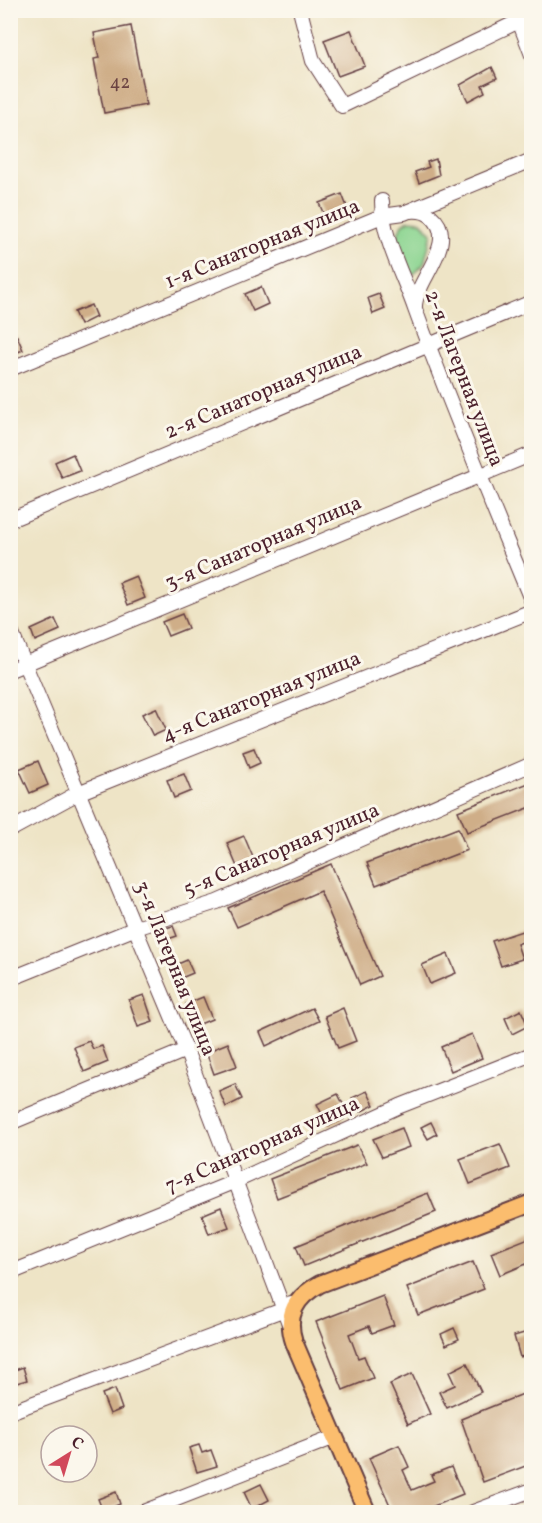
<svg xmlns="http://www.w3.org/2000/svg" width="542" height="1523" font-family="Vollkorn,serif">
<rect width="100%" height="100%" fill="#fbf7ec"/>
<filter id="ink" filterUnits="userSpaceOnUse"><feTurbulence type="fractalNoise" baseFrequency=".0167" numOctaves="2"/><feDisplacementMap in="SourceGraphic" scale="12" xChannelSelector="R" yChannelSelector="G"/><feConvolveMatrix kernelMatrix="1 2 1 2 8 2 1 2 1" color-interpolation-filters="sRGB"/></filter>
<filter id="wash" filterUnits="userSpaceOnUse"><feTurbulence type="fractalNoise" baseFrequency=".008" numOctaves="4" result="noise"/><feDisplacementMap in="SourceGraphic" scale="24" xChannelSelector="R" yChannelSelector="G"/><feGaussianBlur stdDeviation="1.35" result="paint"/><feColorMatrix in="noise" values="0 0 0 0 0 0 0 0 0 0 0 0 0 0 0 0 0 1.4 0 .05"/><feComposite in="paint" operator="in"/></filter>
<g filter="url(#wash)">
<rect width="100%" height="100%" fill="#eee4c6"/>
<path fill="#8bd490" stroke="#6a7a5e" stroke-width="1.5" d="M409 220 420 221 432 233 424 264 414 274 409 273C403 256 387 232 409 220Z"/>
<g id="blocks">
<g fill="#cfae88">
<path d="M131 26 146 105 104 113 94 59 99 58 94 33Z"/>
<path d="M351 30 365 66 338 76 324 40Z"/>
<path d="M492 67 497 78 482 85 485 92 468 101 460 85Z"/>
<path d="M436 159 439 175 419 183 415 172 429 167 427 162Z"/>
<path d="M342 194 349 212 327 222 319 203Z"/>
<path d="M261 287 268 304 253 311 245 294Z"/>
<path d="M379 294 385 309 373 314 368 298Z"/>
<path d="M91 305 96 317 80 325 74 312Z"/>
<path d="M17 336 23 350 10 355V338Z"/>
<path d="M73 454 80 471 62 478 55 462Z"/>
<path d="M136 576 145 598 128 605 119 583Z"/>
<path d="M182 614 188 628 168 636 162 622Z"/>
<path d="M55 619 60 630 35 641 31 630Z"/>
<path d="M156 708 166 730 153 736 142 714Z"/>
<path d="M254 748 260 763 249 768 243 752Z"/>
<path d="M38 761 48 785 30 793 19 769Z"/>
<path d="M184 774 191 791 174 798 167 780Z"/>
<path d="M531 782V807L467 832 458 811Z"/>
<path d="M458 828 467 850 376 885 367 863Z"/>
<path d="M244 836 255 862 238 869 227 843Z"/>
<path d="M331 864 380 976 360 985 320 891 237 927 228 908Z"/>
<path d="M173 926 177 936 159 942 155 931Z"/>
<path d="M531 928V939L517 944 522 959 501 966 492 941Z"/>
<path d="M448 954 456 973 430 984 422 965Z"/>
<path d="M187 960 193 973 174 981 169 968Z"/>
<path d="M144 995 153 1022 138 1027 129 1000Z"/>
<path d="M203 997 212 1019 195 1026 186 1004Z"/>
<path d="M312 1008 319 1021 266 1046 260 1032Z"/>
<path d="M343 1008 356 1041 338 1048 325 1016Z"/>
<path d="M521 1010 528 1026 512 1034 505 1018Z"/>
<path d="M472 1034 482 1058 451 1071 441 1047Z"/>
<path d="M89 1041 93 1049 102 1046 108 1062 84 1072 74 1047Z"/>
<path d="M228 1043 237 1066 214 1074 206 1052Z"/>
<path d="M235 1084 242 1099 226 1107 219 1091Z"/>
<path d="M367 1091 374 1105 360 1112 352 1098Z"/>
<path d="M338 1094 346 1110 340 1113 344 1119 328 1126 317 1104Z"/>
<path d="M431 1122 437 1134 428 1139 421 1127Z"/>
<path d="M402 1128 409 1147 382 1157 373 1139Z"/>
<path d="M500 1144 510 1168 470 1184 460 1159Z"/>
<path d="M357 1145 367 1163 277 1198 270 1179Z"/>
<path d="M428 1193 436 1212 304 1266 296 1246Z"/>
<path d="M221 1207 229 1227 209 1234 202 1215Z"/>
<path d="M531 1237V1262L500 1275 491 1253Z"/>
<path d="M473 1262 484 1289 418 1315 407 1288Z"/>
<path d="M383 1296 394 1325 372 1333 369 1326 349 1334 358 1358 364 1356 373 1378 343 1390 316 1322Z"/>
<path d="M454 1328 459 1339 446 1345 441 1334Z"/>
<path d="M531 1331V1354L520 1357 514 1336Z"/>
<path d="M467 1363 481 1392 447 1408 439 1392 455 1385 449 1372Z"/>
<path d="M23 1367 27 1380 13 1384 10 1372Z"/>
<path d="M412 1374 430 1414 408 1424 390 1384Z"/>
<path d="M115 1389 122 1409 110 1414 102 1394Z"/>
<path d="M523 1394 531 1416V1464L483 1482 461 1419Z"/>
<path d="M199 1445 202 1453 211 1450 217 1466 197 1472 189 1448Z"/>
<path d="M399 1445 409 1467 403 1470 412 1490 434 1481 431 1475 451 1467 463 1494 419 1512H393L369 1458Z"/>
<path d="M261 1484 269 1500 252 1509 244 1492Z"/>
<path d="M116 1492 120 1504 103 1511 98 1499Z"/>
</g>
</g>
</g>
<g filter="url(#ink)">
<use href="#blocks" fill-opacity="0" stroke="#633d42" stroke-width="1.5"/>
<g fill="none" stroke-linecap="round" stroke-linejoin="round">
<g stroke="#633d42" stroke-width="16">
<g id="minor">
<path d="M300 10 313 61 342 106 519 21"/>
<path d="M523 10 519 21 532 55"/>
<path d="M382 201C382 238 403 274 415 309 451 408 492 505 532 602"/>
<path d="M410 211C418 210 425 211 431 216 461 241 415 280 415 306"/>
<path d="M10 369 382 216 404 213 532 160"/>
<path d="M10 520 532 302"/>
<path d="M10 629 186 1050 290 1326"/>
<path d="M10 670 532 454"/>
<path d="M10 830 78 793 532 611"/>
<path d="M10 979 136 928 217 902 532 764"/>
<path d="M10 1123 186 1050"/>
<path d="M10 1273 234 1182 400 1106 532 1054"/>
<path d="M10 1412 285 1309 291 1304"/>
<path d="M143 1512 335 1437"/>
<path d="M473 1512 532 1490"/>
</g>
</g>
<g stroke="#633d42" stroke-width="20">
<path id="major" d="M367 1512 294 1342C285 1315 296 1297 320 1284L532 1203"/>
</g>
<use href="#minor" stroke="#fff" stroke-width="14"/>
<use href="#major" stroke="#fbbd6e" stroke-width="16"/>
</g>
</g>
<g text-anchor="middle" stroke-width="6" stroke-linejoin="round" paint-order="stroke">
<g font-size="18" fill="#6b4342">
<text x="120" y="88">42</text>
</g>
<g font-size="21" fill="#4a1f2b" stroke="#fbf7ec">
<text transform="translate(262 243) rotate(-22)" y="7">1-я Санаторная улица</text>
<text transform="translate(465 378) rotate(69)" y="7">2-я Лагерная улица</text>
<text transform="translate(263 391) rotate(-23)" y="7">2-я Санаторная улица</text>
<text transform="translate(263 542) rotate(-23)" y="7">3-я Санаторная улица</text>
<text transform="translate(261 696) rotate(-22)" y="7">4-я Санаторная улица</text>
<text transform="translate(281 849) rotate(-23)" y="7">5-я Санаторная улица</text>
<text transform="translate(176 968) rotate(68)" y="7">3-я Лагерная улица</text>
<text transform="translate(262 1144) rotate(-24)" y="7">7-я Санаторная улица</text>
</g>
</g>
<rect width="542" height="1523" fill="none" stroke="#fbf7ec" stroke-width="36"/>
<g transform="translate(69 1454) rotate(37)"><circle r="28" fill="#fbf7ec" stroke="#b4a19f" stroke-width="1.5"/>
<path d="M0-4.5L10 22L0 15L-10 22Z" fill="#d1495b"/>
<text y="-9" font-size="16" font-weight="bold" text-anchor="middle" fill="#4a1f2b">С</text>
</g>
</svg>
